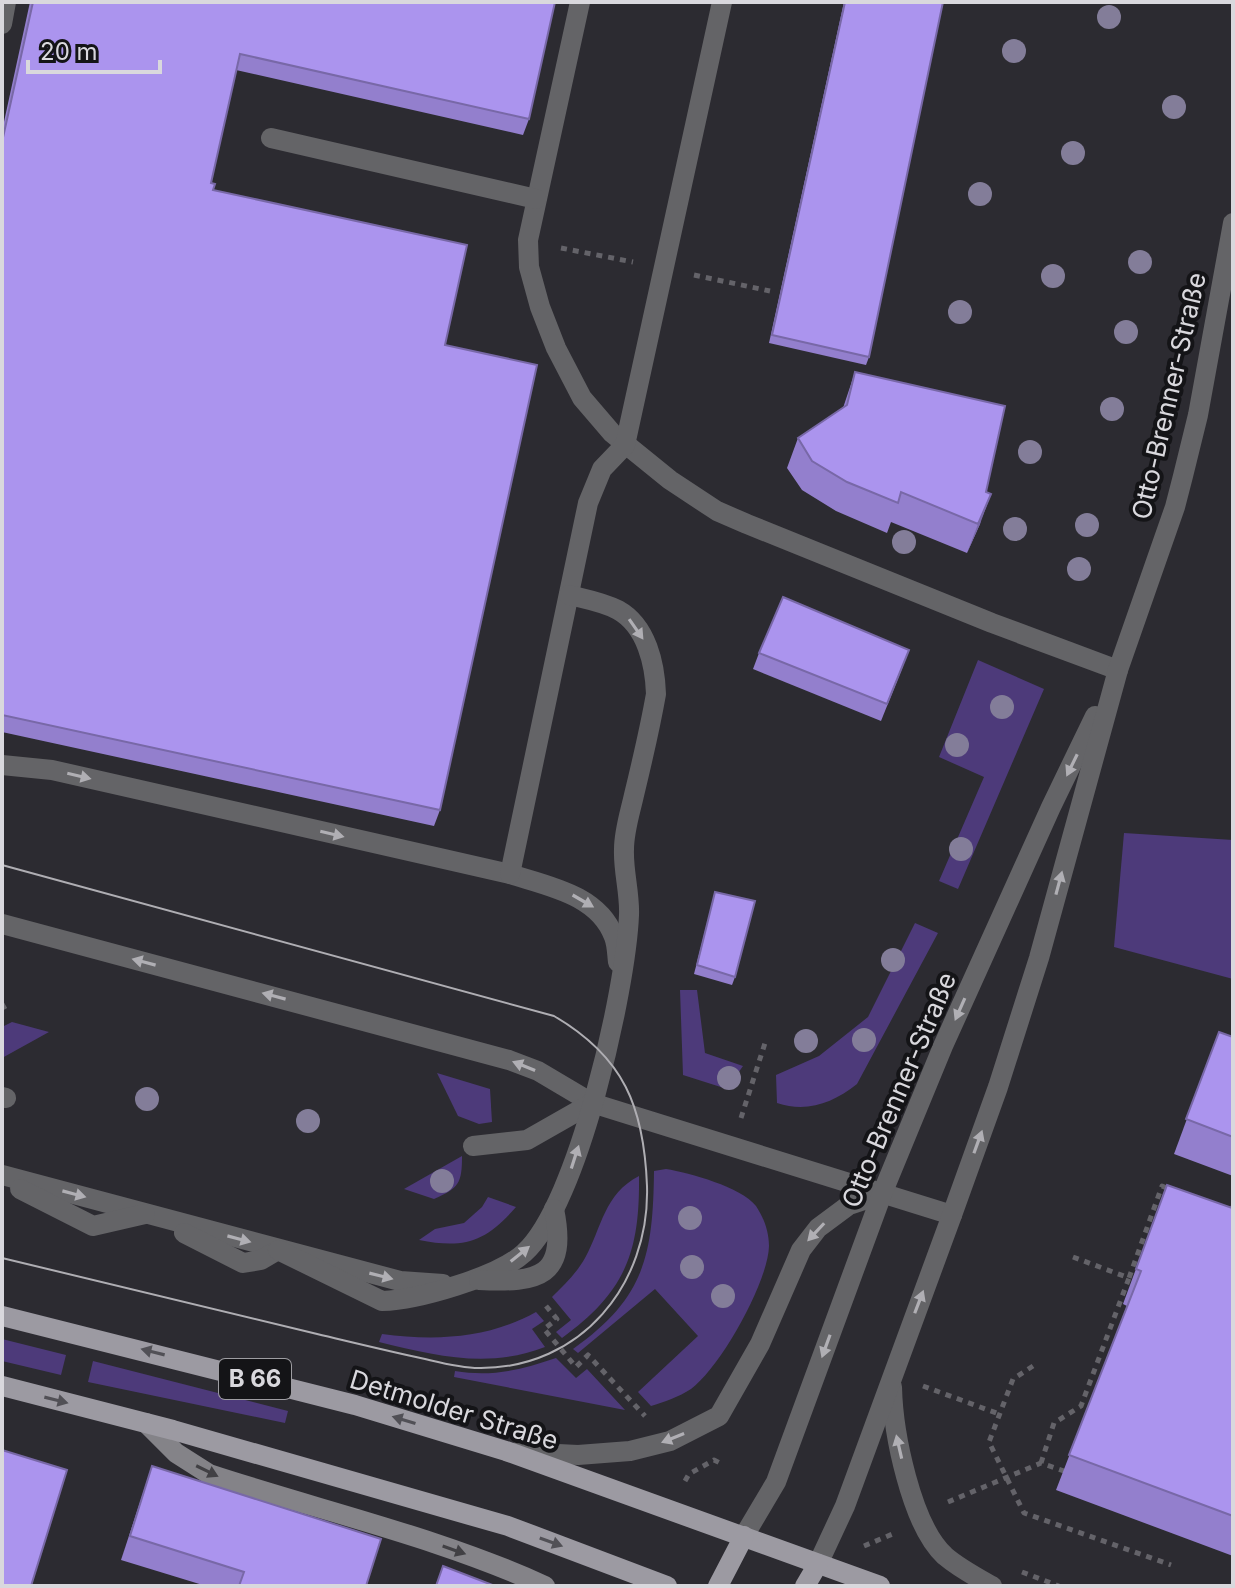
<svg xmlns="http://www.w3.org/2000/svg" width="1235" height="1588" font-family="Inter,sans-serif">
<rect width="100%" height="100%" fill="#2c2b31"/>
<g fill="#4d3a7a">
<path d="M978 660 1044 689 958 889 939 881 984 777 939 757Z"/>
<path d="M1124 833 1233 840V979L1114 947Z"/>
<path d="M915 923 938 933 857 1084C833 1103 807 1113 777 1103L776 1075 819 1056 868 1017Z"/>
<path d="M680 990H697L705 1053 743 1066 727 1089 683 1075Z"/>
<path d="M12 1022 49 1032 2 1058V1027Z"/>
<path d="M437 1073 490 1089 492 1122 479 1124 458 1116Z"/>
<path d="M462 1156C462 1183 459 1188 434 1199L404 1189Z"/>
<path d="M666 1169C690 1173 741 1187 756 1206 764 1218 769 1232 769 1246 768 1283 720 1368 691 1389 679 1397 664 1402 651 1406L638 1392 698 1336 655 1289 578 1353 573 1349C645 1298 653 1255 654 1171Z"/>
<path d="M639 1176C640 1253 625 1292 562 1338L556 1332 571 1320 552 1297C564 1285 576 1274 585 1258 602 1227 604 1194 639 1176Z"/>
<path d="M488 1197 516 1207C486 1242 464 1249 419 1240L435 1229 464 1223 482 1207Z"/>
<path d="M536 1312 544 1321 532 1329 545 1347C489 1369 436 1356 379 1342L382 1334C435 1341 488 1339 536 1312Z"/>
<path d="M2 1339 66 1355 61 1375 2 1361Z"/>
<path d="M556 1358 576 1378 587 1369 625 1410 454 1377 455 1371C492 1377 521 1370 556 1358Z"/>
<path d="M93 1361 288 1411 285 1423 88 1382Z"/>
</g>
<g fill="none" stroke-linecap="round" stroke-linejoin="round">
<g stroke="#646369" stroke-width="5" stroke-dasharray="6 6" stroke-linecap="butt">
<path d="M561 248 633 262"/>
<path d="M694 275 770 291"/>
<path d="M2 1004 6 1011"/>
<path d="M741 1118 765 1043"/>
<path d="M1073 1257 1129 1278 1162 1186 1169 1189"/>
<path d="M546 1306 557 1319 544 1329 576 1367 588 1355 645 1416"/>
<path d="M1033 1366 1013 1379 989 1442 1024 1513 1171 1565"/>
<path d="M923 1386 999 1414"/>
<path d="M1041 1463 1054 1423 1081 1406 1129 1278"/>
<path d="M685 1481 689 1474 714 1460 724 1465"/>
<path d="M948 1502 1041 1463 1064 1471"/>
<path d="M864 1546 895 1533"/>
<path d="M1022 1572 1059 1586"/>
</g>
<g stroke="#646467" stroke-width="20">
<path d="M580 2 528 240 529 267 540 307 556 348 582 398 612 433 670 480 717 511 747 524 992 623 1118 670"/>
<path d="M2 24 6 2"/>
<path d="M271 138 536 199"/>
<path d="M2 765 52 770 510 874C548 886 599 895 614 937 617 944 617 954 618 962"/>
<path d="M510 874 588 503 602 469 625 445 722 2"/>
<path d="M2 924 509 1060 538 1071 592 1103 952 1215"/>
<path d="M2 1097 6 1098"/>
<path d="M473 1146 527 1140 592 1103"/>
<path d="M2 1175 400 1281 443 1284"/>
<path d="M20 1189 93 1226 145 1214"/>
<path d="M184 1233 243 1263 261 1260 278 1250"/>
<path d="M278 1250 382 1301C417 1300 498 1277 524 1253 578 1205 626 989 629 915 630 893 623 871 624 849 624 831 630 813 634 795 642 762 650 728 656 694 655 665 647 626 618 610 603 602 585 599 569 595"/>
<path d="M479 1280C539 1283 568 1277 554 1209"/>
</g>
<g stroke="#646467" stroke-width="20">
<path d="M892 1387C893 1432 911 1525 945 1556 959 1568 976 1577 992 1586"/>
<path d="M517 1452 578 1455 630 1451 670 1441 719 1416 760 1344 801 1250 818 1228 849 1205 882 1194"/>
<path d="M744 1536 776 1482 882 1194 943 1046 1051 807 1095 716"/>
<path d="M818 1564 845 1506 952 1215 998 1087 1039 958 1118 670 1175 507 1183 476 1198 415 1233 223"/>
</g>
<path stroke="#848388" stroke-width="20" d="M146 1423 176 1453 209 1474C321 1511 438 1537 545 1586"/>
<g stroke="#9c9aa2" stroke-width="20">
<path d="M2 1316 355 1405 506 1451 880 1586"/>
<path d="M2 1386 173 1430 508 1526 667 1586"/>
<path d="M718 1586 744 1536"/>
<path d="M805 1586 818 1564"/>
</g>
<path stroke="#afaeb3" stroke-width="2" d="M2 865 554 1016C624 1057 644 1107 647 1186 650 1284 581 1369 479 1368 461 1368 442 1363 425 1359 388 1351 351 1342 313 1333 210 1308 106 1283 2 1258"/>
</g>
<g fill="#837d99">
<circle cx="1109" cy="17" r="12"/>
<circle cx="1014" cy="51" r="12"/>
<circle cx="1174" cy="107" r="12"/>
<circle cx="1073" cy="153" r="12"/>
<circle cx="980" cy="194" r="12"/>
<circle cx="1140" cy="262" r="12"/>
<circle cx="1053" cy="276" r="12"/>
<circle cx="960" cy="312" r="12"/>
<circle cx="1126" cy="332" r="12"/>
<circle cx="1112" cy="409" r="12"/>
<circle cx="1030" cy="452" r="12"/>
<circle cx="1087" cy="525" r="12"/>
<circle cx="1015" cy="529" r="12"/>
<circle cx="904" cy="542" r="12"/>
<circle cx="1079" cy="569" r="12"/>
<circle cx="1002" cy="707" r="12"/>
<circle cx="957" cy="745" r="12"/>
<circle cx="961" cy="849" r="12"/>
<circle cx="893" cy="960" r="12"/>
<circle cx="864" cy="1040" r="12"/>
<circle cx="806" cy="1041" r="12"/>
<circle cx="729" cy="1078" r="12"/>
<circle cx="147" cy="1099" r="12"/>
<circle cx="308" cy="1121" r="12"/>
<circle cx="442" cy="1181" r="12"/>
<circle cx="690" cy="1218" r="12"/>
<circle cx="692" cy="1267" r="12"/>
<circle cx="723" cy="1296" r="12"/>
</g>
<g fill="#937fcd">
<path d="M30 2H555L529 119 523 135 236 70 211 183 213 190 445 345 440 810 434 826 2 732V131Z"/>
<path d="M844 2H943L869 357 866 365 769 343Z"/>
<path d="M855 372 986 492 980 524 967 553 891 522 887 533 836 511 802 490 787 468 798 438 843 408Z"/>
<path d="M759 653 903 666 881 721 753 669Z"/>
<path d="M715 892 735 977 732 985 694 974Z"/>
<path d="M1219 1032 1233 1037V1176L1174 1154Z"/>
<path d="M1167 1185 1230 1208 1233 1200V1556L1056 1490 1127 1306 1123 1304Z"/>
<path d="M152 1466 366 1586H206L121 1560Z"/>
</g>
<path fill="#7868a7" d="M991 494 980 524 967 553 978 524Z"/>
<g fill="#ab94ee" stroke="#7868a7" stroke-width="2">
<path d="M33 2H555L529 119 240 54 211 183 215 184 213 190 467 245 445 345 537 365 440 810 2 715V142Z"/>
<path d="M845 2H943L869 357 772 335Z"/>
<path d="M855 372 1005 406 986 492 991 494 978 524 901 492 898 503 847 482 812 461 798 438 847 405Z"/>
<path d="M783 597 909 650 887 704 759 653Z"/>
<path d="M715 892 755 901 735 977 697 965Z"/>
<path d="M1219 1032 1233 1037V1137L1186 1119Z"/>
<path d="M1167 1185 1232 1208 1233 1205V1516L1069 1455 1141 1271 1136 1269Z"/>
<path d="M2 1450 67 1470 31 1586H2Z"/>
<path d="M152 1466 381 1539 366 1586H239L244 1572 130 1536Z"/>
<path d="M443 1566 495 1586H436Z"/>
</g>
<defs><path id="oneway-solid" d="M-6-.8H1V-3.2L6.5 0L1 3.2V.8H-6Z" transform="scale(2)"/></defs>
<g fill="#b0afb4">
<use href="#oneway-solid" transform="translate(636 629) rotate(55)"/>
<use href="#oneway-solid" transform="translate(1072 765) rotate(116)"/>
<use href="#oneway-solid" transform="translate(79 776) rotate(13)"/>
<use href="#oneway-solid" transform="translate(332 834) rotate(13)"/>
<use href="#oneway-solid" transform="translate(1059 883) rotate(-75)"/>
<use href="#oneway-solid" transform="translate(583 901) rotate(30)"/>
<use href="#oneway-solid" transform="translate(144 962) rotate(-165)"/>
<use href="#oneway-solid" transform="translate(274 996) rotate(-165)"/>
<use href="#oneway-solid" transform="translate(960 1009) rotate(114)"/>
<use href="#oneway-solid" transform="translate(524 1066) rotate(-158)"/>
<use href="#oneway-solid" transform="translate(978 1142) rotate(-70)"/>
<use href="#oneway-solid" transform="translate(575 1157) rotate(-72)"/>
<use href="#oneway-solid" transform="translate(74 1194) rotate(15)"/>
<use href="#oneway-solid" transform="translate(816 1232) rotate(133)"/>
<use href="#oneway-solid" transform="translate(239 1239) rotate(15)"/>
<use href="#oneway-solid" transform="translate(520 1254) rotate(-39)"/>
<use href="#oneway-solid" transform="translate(381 1276) rotate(14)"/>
<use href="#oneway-solid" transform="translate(919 1302) rotate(-69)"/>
<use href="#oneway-solid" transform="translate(826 1346) rotate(110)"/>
<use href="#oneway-solid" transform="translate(673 1438) rotate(158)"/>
<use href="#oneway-solid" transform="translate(899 1447) rotate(-103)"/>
</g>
<g fill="#515056">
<use href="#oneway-solid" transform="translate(153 1352) rotate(-166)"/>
<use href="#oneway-solid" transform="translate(56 1400) rotate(14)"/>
<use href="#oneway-solid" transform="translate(404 1420) rotate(-163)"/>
<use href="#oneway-solid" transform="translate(551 1542) rotate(20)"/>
</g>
<g fill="#414044">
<use href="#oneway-solid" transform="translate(207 1471) rotate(26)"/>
<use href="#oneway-solid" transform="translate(454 1550) rotate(19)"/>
</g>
<g text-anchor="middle" stroke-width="8" stroke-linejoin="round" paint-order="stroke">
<rect fill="#141417" stroke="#9e9da2" stroke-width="2" x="219" y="1359" width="72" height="40" rx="6"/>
<g font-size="24" font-weight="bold" fill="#d9d8dd">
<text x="255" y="1387">B 66</text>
</g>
<g font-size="26" fill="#d9d8dd" stroke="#141417">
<text transform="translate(1169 396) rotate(-77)" y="9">Otto-Brenner-Straße</text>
<text transform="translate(899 1090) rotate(-67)" y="9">Otto-Brenner-Straße</text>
<text transform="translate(454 1410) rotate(17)" y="9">Detmolder Straße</text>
</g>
</g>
<rect width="1235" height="1588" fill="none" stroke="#d9d8dd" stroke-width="8"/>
<path d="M28 60v12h132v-12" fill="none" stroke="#d9d8dd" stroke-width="4"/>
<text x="40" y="60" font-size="24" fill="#d9d8dd" stroke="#141417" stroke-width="6" paint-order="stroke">20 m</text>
</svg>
